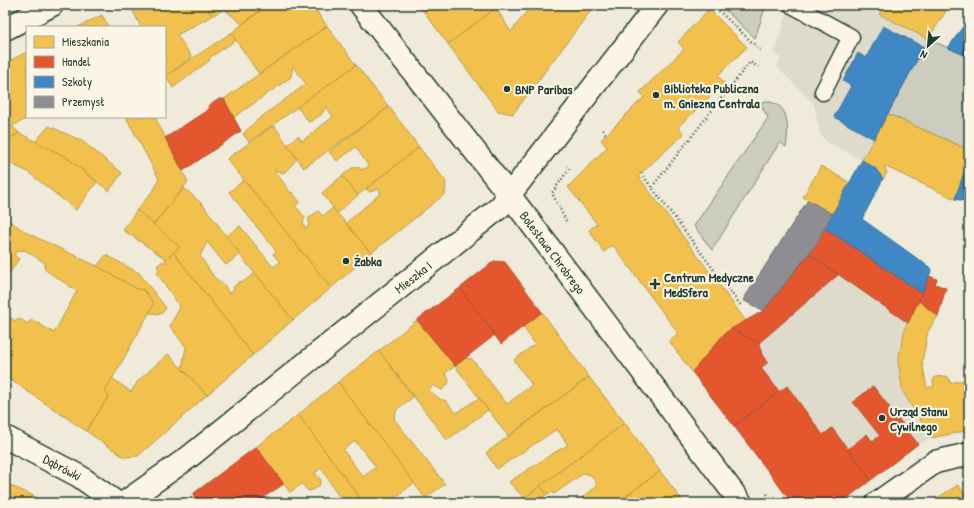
<svg xmlns="http://www.w3.org/2000/svg" width="974" height="508" font-family="'Patrick Hand',sans-serif">
<rect width="100%" height="100%" fill="#efeada"/>
<filter id="ink" filterUnits="userSpaceOnUse"><feTurbulence type="fractalNoise" baseFrequency=".025" numOctaves="2"/><feDisplacementMap in="SourceGraphic" scale="8" xChannelSelector="R" yChannelSelector="G"/><feConvolveMatrix kernelMatrix="1 2 1 2 8 2 1 2 1" color-interpolation-filters="sRGB"/></filter>
<g filter="url(#ink)">
<g fill="#dedbcc">
<path d="M790 5H862L928 39 969 57V150L888 114 862 160 827 142 820 134 814 104 777 67 781 58 774 54Z"/>
<path d="M825 228 922 293 905 328 932 438 918 444 841 503H792L692 372 725 333 763 311 817 243Z"/>
</g>
<g fill="#cccdbf" stroke="#76857a">
<path d="M720 5H766L755 38Z"/>
<path d="M928 39 969 57V150L888 114Z"/>
<path d="M766 101C769 102 775 103 778 105 790 114 788 134 786 147L780 142 712 250 694 226 768 118 760 103Z"/>
</g>
<g fill="#f2c14e" stroke="#b39946" fill-rule="evenodd">
<path d="M130 5H206L212 16 177 35 192 57 166 76 165 27H141Z"/>
<path d="M206 5H268L242 24 224 9 212 16Z"/>
<path d="M268 5H312L327 26 259 74 231 33Z"/>
<path d="M419 5H498L496 8 448 44Z"/>
<path d="M541 5H595L513 114 498 111 448 44 496 8 511 32 528 10H537Z"/>
<path d="M885 5H950L928 39 879 14Z"/>
<path d="M709 9 747 47 718 75 724 83 678 127 684 134 638 176 746 321 725 333 692 372 669 341 678 333 613 245 604 252 589 230 597 224 568 187 607 147 601 140 644 97 640 92 684 49 678 42Z"/>
<path d="M102 15 109 27H78Z"/>
<path d="M327 26 356 65 249 142 243 134 256 121 306 84 293 66 291 77 233 118 224 99Z"/>
<path d="M231 33 236 40 209 58 210 60 173 88 166 76Z"/>
<path d="M27 52V117H30L12 126 19 133 5 141V63Z"/>
<path d="M356 65 389 107 304 168 287 145 298 136 302 141 333 117 326 106 321 115 309 122 297 107Z"/>
<path d="M389 107 419 147 358 195 342 176 352 168 359 167 361 170 369 167 356 147 337 161 329 152Z"/>
<path d="M888 114 969 150V160L955 199 884 166 887 173 883 179 876 169 862 160Z"/>
<path d="M126 117H155L188 182 153 225 137 210 155 188 159 179Z"/>
<path d="M274 125 297 159 284 173 274 170 291 193 292 192 300 202 295 206 305 217 303 222 305 229 309 225V218L318 211 323 216 333 208 371 253 331 288 227 159Z"/>
<path d="M49 126 82 141 122 173 109 191 66 157 35 142Z"/>
<path d="M19 133 66 157 97 182 76 210 28 172 5 161V141Z"/>
<path d="M419 147 446 182 445 194 371 253 346 223 381 193 378 189 370 192 366 189Z"/>
<path d="M821 166 850 183 832 214 803 197Z"/>
<path d="M342 176 358 195 337 213 322 193Z"/>
<path d="M244 180 331 288 293 320 225 237 240 226 273 267 280 262 273 254 276 251 229 192Z"/>
<path d="M184 188 203 205 240 254 226 265 207 242 200 256 214 277 225 286 229 294 234 290 233 287 241 281 243 282 255 273 293 320 253 355 173 252 180 247 153 225Z"/>
<path d="M137 210 180 247 166 259 123 230Z"/>
<path d="M5 218 9 221 5 227Z"/>
<path d="M9 221 29 234 97 266 137 289 144 290 154 304 105 392 109 396 86 431 5 376V314L15 321 18 318 28 324 31 319 54 333 77 291 44 269 45 263 25 250 17 251 14 255 19 259 5 280V227Z"/>
<path d="M173 252 253 355 207 395 182 368 186 347 170 326 180 307 157 273 159 269 157 266 163 261 166 263V259Z"/>
<path d="M106 255 139 273 166 308 161 314 149 313 154 304 144 290 137 289 97 266Z"/>
<path d="M919 301 938 316 928 331 922 362 927 388 934 386 933 381 935 377 946 376 949 378 950 383 969 379V430L932 438 903 392 898 361 905 328Z"/>
<path d="M542 312 589 377 508 436 455 366 466 358 472 359 507 404 532 385 514 360 535 344 523 327Z"/>
<path d="M967 318H969V325H966Z"/>
<path d="M417 320 455 366 445 373 449 380 448 384 442 390 433 385 429 390 441 400H445L456 413 479 398 488 410 447 440 379 351Z"/>
<path d="M969 339V364L967 358Z"/>
<path d="M379 351 413 397 397 409 394 419 445 484 425 498 338 382Z"/>
<path d="M168 354 207 395 138 456 124 457 86 431 109 396 105 392 112 378 131 392 138 381Z"/>
<path d="M589 377 625 423 524 498 509 482 552 454 568 445 557 429 497 469 486 453Z"/>
<path d="M338 382 414 483 388 503H364L298 415ZM355 441 376 467 363 477 343 450Z"/>
<path d="M298 415 364 503H339L342 501 321 468 315 473 321 480 319 486 313 490 308 491 302 484 290 492 256 447Z"/>
<path d="M625 423 660 471 617 503H575L595 488 597 484 591 475 584 473 554 494 552 492 547 494 540 486Z"/>
<path d="M660 471 684 503H617Z"/>
<path d="M5 483 49 503H5Z"/>
<path d="M958 485 969 500V503H929Z"/>
<path d="M540 486 547 494 537 503H518Z"/>
</g>
<g fill="#e4572e" stroke="#a94f30">
<path d="M221 98 222 100 224 99 241 131 183 171 165 138 209 109 208 106Z"/>
<path d="M825 228 922 293 908 323 809 254Z"/>
<path d="M809 254 838 275 759 343 731 329 763 311Z"/>
<path d="M494 261 505 262 542 312 501 344 460 288Z"/>
<path d="M929 276 937 279 935 284 946 288 938 316 919 301Z"/>
<path d="M460 288 495 335 455 366 417 320Z"/>
<path d="M731 329 759 343 762 355 768 362 761 368 779 391 734 426 692 372 725 333Z"/>
<path d="M787 386 823 435 832 428 871 480 841 503H792L734 426Z"/>
<path d="M873 386 918 444 871 480 848 449 867 434 872 441 880 436 853 402Z"/>
<path d="M256 447 284 484 264 497 267 503H196L194 493Z"/>
</g>
<g fill="#3f88c5" stroke="#35729a">
<path d="M969 18V57L948 48Z"/>
<path d="M883 26 924 47 874 139 834 117 851 86 843 81 858 53 866 58Z"/>
<path d="M862 160 876 169 883 179 862 219 932 269 922 293 825 228Z"/>
<path d="M967 164H969V202L955 199Z"/>
</g>
<path fill="#8d8d92" stroke="#6c7576" d="M808 200 832 214 817 243 763 311 743 300Z"/>
<g fill="none" stroke-linecap="round" stroke-linejoin="round">
<g stroke="#1f3d34" stroke-width="19">
<path id="lane" d="M792 5 851 37 823 92"/>
</g>
<g stroke="#1f3d34" stroke-width="25">
<g id="street">
<path id="s1" d="M361 5 527 218 741 503"/>
<path d="M5 29 52 5"/>
<path id="s2" d="M5 437 79 476 117 503"/>
<path id="s3" d="M124 503 189 457 500 207 657 5"/>
<path d="M877 503 935 462 969 454"/>
</g>
</g>
<g stroke="#1f3d34" stroke-width="2.5" stroke-dasharray="1 3" stroke-linecap="butt">
<path d="M713 5 762 52"/>
<path d="M602 130 607 135"/>
<path d="M641 173 742 307"/>
<path d="M652 187 750 62 758 67"/>
<path d="M566 221 552 193 569 169 567 166"/>
<path d="M767 494 774 503"/>
</g>
<use href="#lane" stroke="#fcf5e5" stroke-width="16"/>
<use href="#street" stroke="#fcf5e5" stroke-width="22"/>
</g>
</g>
<g fill="#1f3d34" stroke="#fcf5e5" stroke-width="1.5">
<circle cx="507" cy="89" r="4"/>
<circle cx="656" cy="95" r="4"/>
<circle cx="346" cy="261" r="4"/>
<path d="M653 278h4v4h4v4h-4v4h-4v-4h-4v-4h4z"/>
<circle cx="882" cy="418" r="4"/>
</g>
<g text-anchor="middle" stroke-width="4" stroke-linejoin="round" paint-order="stroke">
<g font-size="13" font-weight="bold" fill="#1f3d34" stroke="#fcf5e5" text-anchor="start">
<text x="664" y="93">Biblioteka Publiczna<tspan x="664" dy="15">m. Gniezna Centrala</tspan></text>
<text x="515" y="94">BNP Paribas</text>
<text x="354" y="266">Żabka</text>
<text x="664" y="282">Centrum Medyczne<tspan x="664" dy="15">MedSfera</tspan></text>
<text x="890" y="416">Urząd Stanu<tspan x="890" dy="15">Cywilnego</tspan></text>
</g>
<g font-size="13" fill="#1f3d34" stroke="#fcf5e5">
<text dy="5" stroke="none"><textPath href="#s1" startOffset="313">Bolesława Chrobrego</textPath></text>
<text dy="5" stroke="none"><textPath href="#s3" startOffset="367">Mieszka I</textPath></text>
<text dy="5" stroke="none"><textPath href="#s2" startOffset="65">Dąbrówki</textPath></text>
</g>
</g>
<rect width="974" height="508" fill="none" stroke="#fcf5e5" stroke-width="20"/>
<rect x="10" y="10" width="954" height="488" fill="none" stroke="#1f3d34" stroke-width="1.5" filter="url(#ink)"/>
<rect x="26" y="26" width="140" height="92" fill="#fcf5e5" stroke="#a4ab9e"/>
<rect x="34" y="36" width="20" height="12" fill="#f2c14e" stroke="#a4ab9e"/>
<text x="62" y="46" font-size="12" fill="#1f3d34">Mieszkania</text>
<rect x="34" y="56" width="20" height="12" fill="#e4572e" stroke="#a4ab9e"/>
<text x="62" y="66" font-size="12" fill="#1f3d34">Handel</text>
<rect x="34" y="76" width="20" height="12" fill="#3f88c5" stroke="#a4ab9e"/>
<text x="62" y="86" font-size="12" fill="#1f3d34">Szkoły</text>
<rect x="34" y="96" width="20" height="12" fill="#8d8d92" stroke="#a4ab9e"/>
<text x="62" y="106" font-size="12" fill="#1f3d34">Przemysł</text>
<g transform="translate(928 46) rotate(207)" stroke="#fcf5e5" stroke-width="3" paint-order="stroke">
<path d="M0-3L7 15L0 10L-7 15Z" fill="#1f3d34"/>
<text y="-6" font-size="11" font-weight="bold" text-anchor="middle" fill="#1f3d34">N</text>
</g>
</svg>
